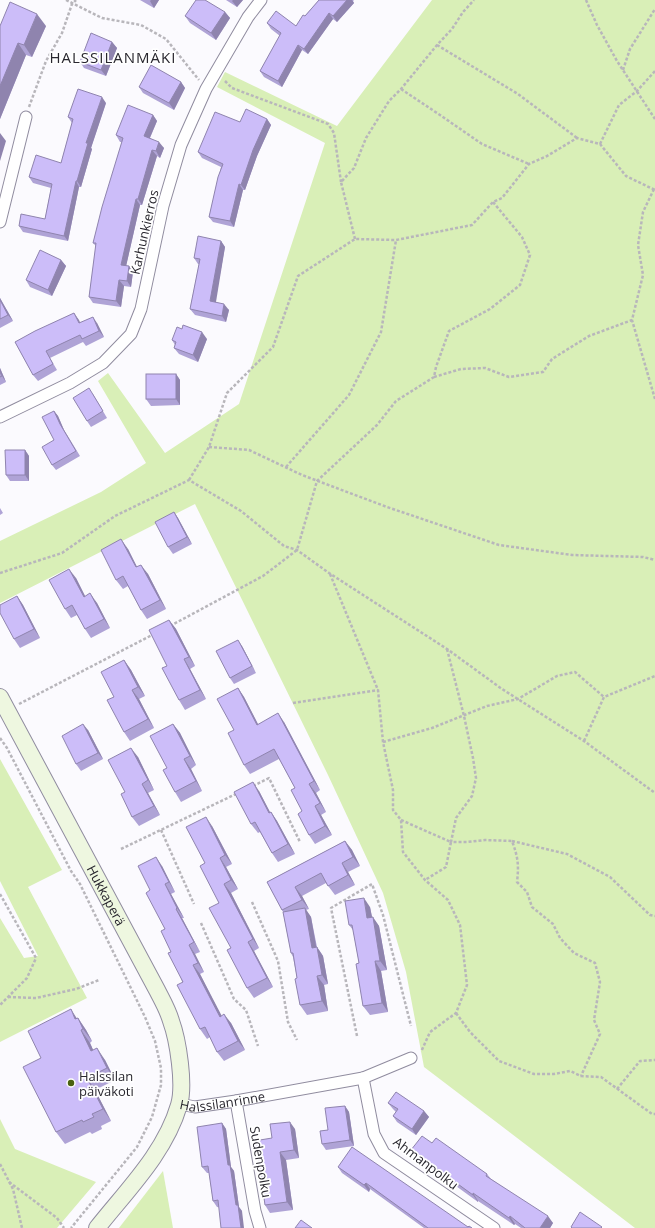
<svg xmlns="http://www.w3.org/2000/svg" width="655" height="1228" font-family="'Open Sans',sans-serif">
<rect width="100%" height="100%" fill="#fbfafe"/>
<g fill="#d9efb7">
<path d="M432 0H655V1228H635L424 1067 406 972 383 893 328 775 195 504 0 603V541L101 492 146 463 98 381 108 373 165 453 239 404 325 143 217 87 225 72 337 126Z"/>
<path d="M0 759 62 870 28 887 87 998 0 1042V918L24 958 38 956 0 881Z"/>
<path d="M0 1119 15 1149 96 1182 57 1228H0Z"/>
<path d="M163 1171 173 1228H119Z"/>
</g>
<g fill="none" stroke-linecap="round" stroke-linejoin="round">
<g stroke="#908c9f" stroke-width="13">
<g id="street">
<path d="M0 222 26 117"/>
<path d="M0 417 70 383 103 363 131 334 141 309 163 206 181 145 206 89 248 17 261 0"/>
<path d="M363 1078 374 1134 384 1153 494 1228"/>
<path d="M236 1101 255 1211 260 1228"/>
<path id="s1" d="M180 1104 195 1107 236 1101 363 1078 411 1058"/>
</g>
</g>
<g stroke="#908c9f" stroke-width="18">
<g id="secondary">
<path id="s2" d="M0 697 157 990C162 1000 168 1010 171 1021 178 1040 185 1085 179 1105 165 1153 127 1190 97 1228"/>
</g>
</g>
<g stroke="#b8b6bb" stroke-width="2.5" stroke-dasharray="3 2" stroke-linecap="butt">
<path d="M66 0 102 18 141 25 166 39 199 80"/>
<path d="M586 0 597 25 617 61 655 119"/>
<path d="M437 45 518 94 577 138"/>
<path d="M623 70 630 49 655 9"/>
<path d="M225 81 232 88 328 124 334 133 341 182"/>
<path d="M401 89 440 115 482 144 529 164"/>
<path d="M29 107 46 61 62 33 72 4 76 0"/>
<path d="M600 144 619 105 637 91 655 71"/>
<path d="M654 189 643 212 638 245 643 275 632 320 655 399"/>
<path d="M355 239 341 182 354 168 366 138 389 101 401 89 437 45 452 29 463 12 474 0"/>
<path d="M434 377 461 369 485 368 509 377 543 372 552 359 589 336 632 320"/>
<path d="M209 447 249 450 302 475 387 507 499 545 572 555 643 557 655 560"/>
<path d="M286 467 349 395 381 332 396 240"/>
<path d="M189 480 209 447 227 393 273 347 298 276 355 239 396 240 472 225 493 202 502 198 529 164 547 156 577 138 600 144 626 176 655 190"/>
<path d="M0 573 62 553 115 516 189 480 241 511 284 546 297 550 329 573 447 649 502 689 584 741 655 793"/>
<path d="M330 574 378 690 383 742 393 790V810L401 820 403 852 425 880 448 900 460 925 467 985 456 1013 430 1032 421 1052"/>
<path d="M170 626 263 576 297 550 317 481 377 425 396 401 434 377 436 367 449 331 490 309 520 285 530 255 522 237 493 202"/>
<path d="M447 649 464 716 473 758 476 778 472 796 456 818 451 842H467L485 840 512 841C518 857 519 865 517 882L527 892 532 907 553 924 560 938 574 953 595 963 600 982 594 1020 600 1034 581 1076"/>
<path d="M293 703 378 690"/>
<path d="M19 704 154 634"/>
<path d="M0 738 7 748 71 871 80 884 145 1017 155 1041 161 1068V1085L152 1117 137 1147 71 1228"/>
<path d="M584 741 604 697 655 676"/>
<path d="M383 742 432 728 487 706 518 699 557 676 575 672 604 697"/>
<path d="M253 786 269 778 300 842"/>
<path d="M401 820 451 842 446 867 425 880"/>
<path d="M161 830 194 904"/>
<path d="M512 841 567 854 610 877 650 915 655 916"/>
<path d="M121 849 238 793"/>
<path d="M0 894 36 958 27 978 0 1005"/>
<path d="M252 902 278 961 288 1022 297 1040"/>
<path d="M201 923 234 999 246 1010 258 1046"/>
<path d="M8 997 36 998 76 989 99 980"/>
<path d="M456 1013 470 1032 499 1061 534 1074H554L570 1071 581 1076 601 1077 652 1114H655"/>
<path d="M357 1036 331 908 372 884 383 915 411 1026"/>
<path d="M617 1089 640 1061 655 1060"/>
<path d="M0 1164 13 1189 22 1228"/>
<path d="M9 1182 57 1218 64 1228"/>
</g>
<use href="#street" stroke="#fff" stroke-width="11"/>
<use href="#secondary" stroke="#eef7e0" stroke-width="16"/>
</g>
<g fill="#afa3d6">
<path d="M140 0H159L154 8Z"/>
<path d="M226 0H243L237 7Z"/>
<path d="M319 0H354L353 1 354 3 337 22 333 19 308 54 302 50 282 87 264 77 260 71 280 36 271 29 267 23 296 26Z"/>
<path d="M225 12 230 18 216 40 190 23 185 16Z"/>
<path d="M0 26H46L32 57 26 55 0 119Z"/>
<path d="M112 42 117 48 106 76 84 68 80 62Z"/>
<path d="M181 82 185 88 174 110 143 93 139 87Z"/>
<path d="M106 103 91 148 92 149 81 187H79L68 241 23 232 19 226 45 219 51 188 33 183 29 177 61 163 72 123 68 117Z"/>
<path d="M153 115 157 121 150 138 164 148 160 158 157 156 142 205H140L126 266H129L133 272 131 287 124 286 121 307 93 303 89 297 96 246 93 243 122 142H120L116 135Z"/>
<path d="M267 119 271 125 257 156 245 190H243L234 227 213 222 209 217 221 167 202 158 198 152 240 122Z"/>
<path d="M221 241 225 247 215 302 229 310 226 322 195 315 190 309 199 264H198L194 258Z"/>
<path d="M61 260 66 266 52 296 30 287 26 280Z"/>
<path d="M0 298 13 321 0 328Z"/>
<path d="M74 313 80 323H97L104 337 86 346 83 342 50 358 57 370 38 381 33 375 15 342Z"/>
<path d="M207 339 198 362 179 354 174 348 175 345 172 340Z"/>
<path d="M0 368 6 382 0 385Z"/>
<path d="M176 374 180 380V405L151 406 146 399Z"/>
<path d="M93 394 107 418 91 427 87 421Z"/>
<path d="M54 411 58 416 64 430 80 456 56 470 52 465 54 440Z"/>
<path d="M25 450 29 456V481H10L6 475Z"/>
<path d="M0 508 3 513 0 515Z"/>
<path d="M174 512 178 518 192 544 173 554 168 547Z"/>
<path d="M128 549 137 567 148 574 166 609 147 619 141 610 128 586 123 589 116 580Z"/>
<path d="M76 578 85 596 97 603 110 628 91 638 85 629 77 615 71 618 65 609Z"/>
<path d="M17 596 23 605 40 638 20 648 14 639Z"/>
<path d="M169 620 176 629 195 666 190 669 206 699 185 710 179 700 167 666Z"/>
<path d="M242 646 256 673 234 684 230 678Z"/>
<path d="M124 660 131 670 145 696 139 699 154 728 130 741 124 732 114 697Z"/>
<path d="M238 688 244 697 258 724 284 722 320 790 316 793 326 812 321 815 332 835 315 844 309 835 302 811 295 788 279 759 250 774 244 765 234 730Z"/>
<path d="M173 724 180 733 196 765 191 769 202 791 181 802 175 792 167 768Z"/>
<path d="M88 730 103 759 81 771 76 764Z"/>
<path d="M138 757 154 790 148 793 160 815 139 826 132 817 125 792Z"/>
<path d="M259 791 270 812H271L277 821 295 854 278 862 272 853 260 832 258 833 251 824Z"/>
<path d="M212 826 232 864 226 867 238 889 231 893 259 948 254 951 273 987 254 998 247 988 231 948 219 903 205 863Z"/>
<path d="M345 841 352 850 360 866 348 872 355 885 335 895 326 883 302 896 309 909 306 910 311 917 317 947 323 956 328 984 324 985 328 1011 307 1015 300 1005 297 978 293 957 291 953 283 912 267 882Z"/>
<path d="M162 866 175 892 171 894 184 918H182L200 952 195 954 204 972 200 974 221 1016 231 1023 245 1050 224 1061 217 1052 210 1037 207 1039 200 1029 171 952 165 929 150 890Z"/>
<path d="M370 907 372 917 379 926 387 970 381 971 388 1012 370 1015 363 1006 359 963 353 930 349 925Z"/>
<path d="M77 1018H78L86 1030 92 1041 90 1043 93 1050 105 1060 115 1080 95 1090 111 1121 101 1126 102 1129 92 1134 90 1132 65 1144 56 1132 41 1058Z"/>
<path d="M388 1103 424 1111 429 1117 416 1135 397 1122 393 1116 396 1112 393 1109Z"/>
<path d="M345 1106 349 1112 354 1146 326 1150 322 1144 328 1130Z"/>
<path d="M222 1123 226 1129 231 1167 234 1171 239 1207 242 1211 217 1207 213 1201 209 1173H207L202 1167Z"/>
<path d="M295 1129 299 1158 286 1160 293 1210 270 1213 265 1205 259 1159 256 1155Z"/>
<path d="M432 1143 487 1174 491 1179 553 1223 550 1228H521L515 1224 514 1225 478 1201V1202L416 1157 411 1150Z"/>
<path d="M338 1167 468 1227 472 1228H424L370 1189 369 1192 342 1173Z"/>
</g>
<g fill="#8f84ae">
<path d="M151 0H159L154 8 150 1Z"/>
<path d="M233 0H243L237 7 232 1Z"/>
<path d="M347 0H352L354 3 337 22 333 16Z"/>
<path d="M225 12 230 18 216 40 211 33Z"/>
<path d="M329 13 333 19 308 54 304 49Z"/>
<path d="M37 14 46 26 32 57 24 45Z"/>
<path d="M112 42 117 48 106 76 101 70Z"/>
<path d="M18 43 26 55 0 119V86Z"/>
<path d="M298 45 302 50 282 87 278 81Z"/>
<path d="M181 82 185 88 174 110 169 103Z"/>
<path d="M102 97 106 103 91 148 92 149 81 187 77 181 86 143Z"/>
<path d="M153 115 157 121 148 142 144 136Z"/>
<path d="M267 119 271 125 257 156 245 190 241 185 253 150Z"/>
<path d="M0 133 6 141 0 161Z"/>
<path d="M159 142 164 148 160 158 156 151Z"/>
<path d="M152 150 157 156 142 205 138 199Z"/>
<path d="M76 181 79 187 68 241 64 236Z"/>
<path d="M239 184 243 190 234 227 230 221Z"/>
<path d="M136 199 140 205 125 271 121 265Z"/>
<path d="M221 241 225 247 215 308 210 301Z"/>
<path d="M61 260 66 266 52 296 48 290Z"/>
<path d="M129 266 133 272 131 287 127 281Z"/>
<path d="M119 280 124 286 121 307 116 301Z"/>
<path d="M0 298 13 321 8 315 0 300Z"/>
<path d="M224 304 229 310 226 322 222 316Z"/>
<path d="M74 313 79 320 83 329 79 323Z"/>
<path d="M93 317 97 323 104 337 99 331Z"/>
<path d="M202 332 207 339 198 362 193 355Z"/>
<path d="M0 368 6 382 2 376 0 372Z"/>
<path d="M176 374 180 380V405L176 399Z"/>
<path d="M54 411 58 416 64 430 80 456 60 424Z"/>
<path d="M25 450 29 456V481L25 475Z"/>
<path d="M174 512 178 518 192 544 187 537Z"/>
<path d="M121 539 128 549 142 577 136 567Z"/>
<path d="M141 565 148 574 166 609 160 600Z"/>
<path d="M69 569 76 578 90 606 84 597Z"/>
<path d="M90 593 97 603 110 628 104 619Z"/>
<path d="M17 596 23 605 40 638 34 629Z"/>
<path d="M169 620 176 629 195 666 189 657Z"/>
<path d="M238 640 242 646 256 673 252 666Z"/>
<path d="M184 659 190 669 206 699 200 690Z"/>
<path d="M124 660 131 670 145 696 138 687Z"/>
<path d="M238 688 244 697 263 734 257 725Z"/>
<path d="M132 690 139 699 154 728 148 719Z"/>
<path d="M278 713 284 722 320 790 314 781Z"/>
<path d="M83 724 88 730 103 759 98 753Z"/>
<path d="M173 724 180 733 196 765 190 756Z"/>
<path d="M131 748 138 757 154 790 148 780Z"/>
<path d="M184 759 191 769 202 791 196 781Z"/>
<path d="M253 782 259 791 275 822 269 813Z"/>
<path d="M142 784 148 793 160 815 154 806Z"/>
<path d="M309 784 316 793 326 812 320 803Z"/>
<path d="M315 806 321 815 332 835 325 826Z"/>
<path d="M271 812 277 821 295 854 288 844Z"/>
<path d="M206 817 212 826 232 864 225 855Z"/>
<path d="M345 841 352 850 360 866 353 857Z"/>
<path d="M156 857 162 866 175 892 169 882Z"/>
<path d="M220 858 226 867 238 889 231 880Z"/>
<path d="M342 863 348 872 355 885 348 875Z"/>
<path d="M165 884 171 894 184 918 177 908Z"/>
<path d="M224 884 231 893 259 948 253 939Z"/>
<path d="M295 887 302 896 309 909 302 900Z"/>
<path d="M364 898 370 907 374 927 367 918Z"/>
<path d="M305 908 311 917 318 957 312 948Z"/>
<path d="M176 909 182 918 200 952 194 942Z"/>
<path d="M373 917 379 926 387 970 380 961Z"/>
<path d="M248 942 254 951 273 987 267 978Z"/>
<path d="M189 945 195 954 204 972 198 963Z"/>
<path d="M317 947 323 956 328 984 322 975Z"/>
<path d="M375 961 381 971 388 1012 382 1003Z"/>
<path d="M193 965 200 974 227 1026 220 1017Z"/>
<path d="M317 976 324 985 328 1011 322 1001Z"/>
<path d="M71 1009 79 1022 75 1019Z"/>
<path d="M224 1014 231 1023 245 1050 238 1041Z"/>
<path d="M78 1018 86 1030 92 1041 83 1029Z"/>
<path d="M81 1030 90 1043 99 1063 91 1051Z"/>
<path d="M97 1048 105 1060 115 1080 107 1068Z"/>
<path d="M87 1078 95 1090 111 1121 103 1109Z"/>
<path d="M345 1106 349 1112 354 1146 350 1140Z"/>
<path d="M424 1111 429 1117 416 1135 412 1129Z"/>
<path d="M290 1122 295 1129 299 1158 294 1150Z"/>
<path d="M222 1123 226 1129 231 1167 234 1171 239 1207 242 1211 244 1228H241L236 1205 228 1165Z"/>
<path d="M280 1152 286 1160 293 1210 287 1202Z"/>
<path d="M366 1183 370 1189 369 1192 364 1185Z"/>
<path d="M473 1193 478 1201V1202L473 1195Z"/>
<path d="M510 1216 515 1224 514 1225 509 1218Z"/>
<path d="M548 1216 553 1223 550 1228H540Z"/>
</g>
<g fill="#ccbdf9" stroke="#8f84ae">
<path d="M196 0H205L225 12 211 33 185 16Z"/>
<path d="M319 0H347L333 16 329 13 304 49 298 45 278 81 260 71 281 33 267 23 276 11 296 26 303 15 305 16Z"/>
<path d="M10 2 37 14 24 45 18 43 0 86V26Z"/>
<path d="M91 33 112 42 101 70 80 62Z"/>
<path d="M151 65 181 82 169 103 139 87Z"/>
<path d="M78 89 102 97 86 143H88L77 181H76L64 236 19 226 21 214 45 219 52 184 29 177 36 155 61 163 73 119 68 117Z"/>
<path d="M128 105 153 115 144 136 159 142 156 151 152 150 138 199H136L121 265 129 266 127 281 119 280 116 301 89 297 96 243H93L102 207 123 138 116 135Z"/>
<path d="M246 109 267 119 253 150 241 185 239 184 230 221 209 217 218 177 223 164 198 152 215 112 240 122Z"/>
<path d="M198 236 221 241 210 301 224 304 222 316 190 309 200 259 194 258Z"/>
<path d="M40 250 61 260 48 290 26 280Z"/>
<path d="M0 300 8 315 0 319Z"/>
<path d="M74 313 79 323 93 317 99 331 82 339 80 335 46 351 53 364 33 375 15 342 35 331Z"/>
<path d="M183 325 202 332 193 355 174 348 176 342 172 340 177 327 182 329Z"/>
<path d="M0 372 2 376 0 377Z"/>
<rect x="146" y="374" width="30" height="25"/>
<path d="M89 388 103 411 87 421 73 398Z"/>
<path d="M54 411 60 424 76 451 52 465 42 447 54 440 42 417Z"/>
<path d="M5 450H25V475H6Z"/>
<path d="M174 512 187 537 168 547 155 522Z"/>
<path d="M121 539 136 567 141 565 160 600 141 610 123 576 116 580 101 550Z"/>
<path d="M69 569 84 597 90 593 104 619 85 629 72 605 65 609 49 580Z"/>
<path d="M17 596 34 629 14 639 0 613V605Z"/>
<path d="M169 620 189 657 184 659 200 690 179 700 162 668 167 666 149 630Z"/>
<path d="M238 640 252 666 230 678 216 651Z"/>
<path d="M124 660 138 687 132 690 148 719 124 732 107 700 114 697 101 672Z"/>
<path d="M238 688 257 725 278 713 314 781 309 784 320 803 315 806 325 826 309 835 298 814 302 811 291 790 295 788 274 749 244 765 228 733 234 730 217 699Z"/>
<path d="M83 724 98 753 76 764 62 736Z"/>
<path d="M173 724 190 756 184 759 196 781 175 792 163 770 167 768 150 736Z"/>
<path d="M131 748 148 780 142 784 154 806 132 817 121 794 125 792 108 760Z"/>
<path d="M253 782 269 813 271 812 288 844 272 853 255 822 251 824 234 792Z"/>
<path d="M206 817 225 855 220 858 231 880 224 884 253 939 248 942 267 978 247 988 227 950 231 948 209 908 219 903 200 866 205 863 186 827Z"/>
<path d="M345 841 353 857 342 863 348 875 328 886 321 873 295 887 302 900 282 910 267 882Z"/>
<path d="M156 857 169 882 165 884 177 908 176 909 194 942 189 945 198 963 193 965 220 1017 224 1014 238 1041 217 1052 205 1027 200 1029 177 985 183 982 168 953 171 952 161 931 165 929 146 893 150 890 138 866Z"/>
<path d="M364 898 367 918 373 917 380 961H375L382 1003 363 1006 356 964 359 963 352 925H349L345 901Z"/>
<path d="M305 908 312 948 317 947 322 975 317 976 322 1001 300 1005 295 979 297 978 293 953H291L283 912Z"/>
<path d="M71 1009 75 1019 78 1018 83 1029 81 1030 91 1051 97 1048 107 1068 87 1078 103 1109 92 1114 94 1117 83 1122 82 1120 56 1132 23 1067 41 1058 28 1031Z"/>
<path d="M396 1092 424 1111 412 1129 393 1116 398 1109 388 1103Z"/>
<path d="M345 1106 350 1140 322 1144 320 1131 328 1130 325 1108Z"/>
<path d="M290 1122 294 1150 280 1152 287 1202 265 1205 258 1155H256L254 1141 272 1138 270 1124Z"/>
<path d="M222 1123 228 1165H230L236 1205H238L241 1228H221L218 1200 213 1201 208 1166 202 1167 197 1127Z"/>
<path d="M422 1136 432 1143 436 1138 487 1174 486 1176 548 1216 540 1228H525L510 1216 509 1218 473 1193V1195L411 1150Z"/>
<path d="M352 1147 468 1227 469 1226 472 1228H428L366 1183 364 1185 338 1167Z"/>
<path d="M580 1212 602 1227 601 1228H572L571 1227Z"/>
<path d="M301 1220 312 1228H295Z"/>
</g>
<circle fill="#496110" stroke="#fff" stroke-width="1.5" cx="71" cy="1083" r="4"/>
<g text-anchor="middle" stroke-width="3.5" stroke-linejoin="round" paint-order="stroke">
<g font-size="13" fill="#29272f" stroke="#fff">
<text transform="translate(144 232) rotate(-77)" y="5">Karhunkierros</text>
<text dy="5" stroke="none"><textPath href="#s2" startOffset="225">Hukkaperä</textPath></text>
<text dy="5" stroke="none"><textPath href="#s1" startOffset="43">Halssilanrinne</textPath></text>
<text transform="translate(261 1162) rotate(80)" y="5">Sudenpolku</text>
<text transform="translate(426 1163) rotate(37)" y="5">Ahmanpolku</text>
</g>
<g font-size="13" fill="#29272f" stroke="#fff" text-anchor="start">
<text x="79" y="1081">Halssilan<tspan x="79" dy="15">päiväkoti</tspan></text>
</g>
<g font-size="15" letter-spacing="1" fill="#29272f" stroke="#fff">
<text x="113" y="63">HALSSILANMÄKI</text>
</g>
</g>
</svg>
